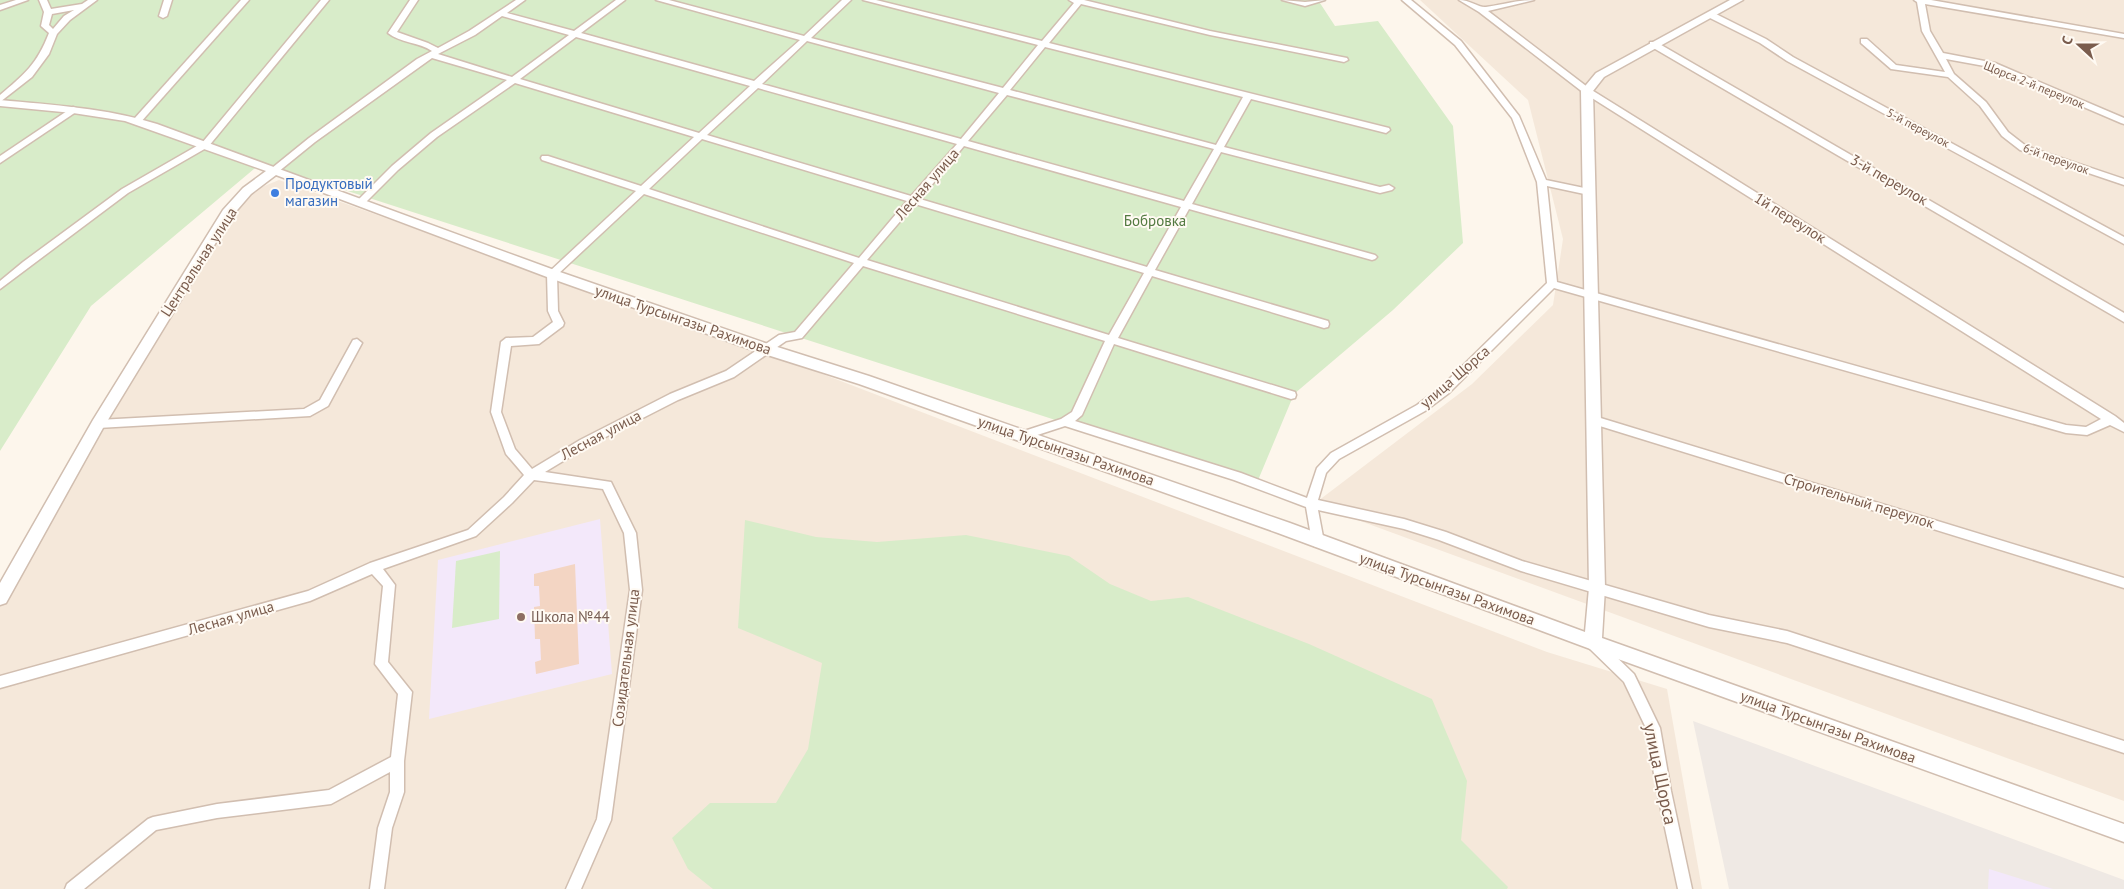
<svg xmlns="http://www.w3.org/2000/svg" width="2124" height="889" font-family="'PT Sans',sans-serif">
<rect width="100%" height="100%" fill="#fdf6ec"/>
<g fill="#f5e8da">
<path d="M1420 0H2124V801L1314 504 1472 384 1553 305 1563 239 1528 100Z"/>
<path d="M279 180 812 370 1547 652 1667 689 1702 889H0V606L59 500 228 214 252 191Z"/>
</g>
<path fill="#efe9e4" d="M1693 721 2124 880V889H1729Z"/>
<g fill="#f3e8fa">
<path d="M600 519 612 674 429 719 438 560Z"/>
<path d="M1989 869 2053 889H1988Z"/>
</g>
<g fill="#d8ecc9">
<path d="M0 0H1318L1335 26 1378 21 1453 126 1463 243 1393 310 1294 394 1256 485 261 163 91 306 0 451Z"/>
<path d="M745 520 816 537 877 542 966 535 1069 556 1110 584 1151 601 1188 597 1309 644 1432 699 1467 781 1461 840 1508 887 1507 889H713L688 869 672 838 710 803H776L808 749 822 663 738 628Z"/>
<path d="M500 551 499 619 452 628 456 561Z"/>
</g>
<path fill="#f3d5c3" d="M575 564 579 664 536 674 535 662 541 660 540 639H535L534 607 540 606 539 586H534V574Z"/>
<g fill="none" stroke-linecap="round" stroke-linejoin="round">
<g stroke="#d1beb0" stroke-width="3">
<g id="minor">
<path d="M16 0H28L0 10V5Z"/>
<path d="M39 0H47L51 9 82 4 88 0H97L70 20 57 34 49 54 32 77 0 102V95C25 74 37 64 49 33L41 26 44 12ZM74 10 64 16 53 29 49 25 52 14Z"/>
<path d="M164 0H172L167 16 163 18 159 16Z"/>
<path d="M241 0H249L140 123H134V119Z"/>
<path d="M321 0H329L208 147 128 193 0 289V281L23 262 122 189 202 143Z"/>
<path d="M410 0H418L397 32 428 43 438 48 469 31 516 0H525L507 13 574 31 616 0H625L581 33 754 81 800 40 656 0H669L804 36 842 0H851L811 38 1003 88 1038 45 863 0H876L1042 41 1074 3 1069 0H1084L1210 31 1347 58 1348 60 1344 62 1210 35 1081 4 1049 43 1389 128 1390 130 1386 133 1251 99 1224 147 1380 187 1389 185 1394 188 1392 190 1380 193 1221 152 1192 204 1375 255 1377 257 1375 259 1372 260 1189 209 1155 270 1328 321 1329 324 1328 327 1324 328 1152 276 1118 338 1295 392 1296 395 1295 398 1291 399 1114 344 1082 415 1075 421 1241 473 1307 498 1317 468 1331 453 1417 405 1441 387 1547 283 1537 182 1512 118 1455 45 1402 0H1411L1461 41 1519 116 1546 180 1589 189 1594 192 1589 195 1547 186 1557 282 2066 425 2086 427 2101 419 1584 93 1479 12 1459 0C1470 0 1479 8 1486 7 1502 5 1517 0 1534 0L1488 11 1590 89 2115 416 2124 423V432L2110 425 2087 435 2066 433 1554 288 1449 393 1425 411 1339 459 1326 473 1318 500 1404 519 1446 532 1522 561 1709 615 1787 631 2124 741V753L1787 643 1709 627 1521 571 1439 540 1404 529 1318 510 1324 542 1322 546 1318 547 1314 546 1312 542 1306 507 1234 480 1065 426 1022 440 1018 439 1016 436 1018 433 1061 419 1072 412 1105 341 863 266 802 338 786 341 734 377 678 400 588 446 545 472 611 482 636 533 642 590 611 820 581 889H566L597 819 630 590 624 533 603 489 534 480 512 503 476 536 383 569 395 585 388 662 412 692 404 761V792L392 828 384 889H370L378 828 390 792V772L331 804 217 818 156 830 84 889H65L67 884 148 819 153 817 217 804 329 790 391 757 398 694 375 664 383 586 372 574 310 601 0 688V676L308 591 370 563 468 530 504 497 524 475 506 454 491 412 501 342 506 338 533 337 553 322 548 311 547 274 549 272 636 191 542 160 541 158 542 156H548L641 186 694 137 515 83 437 137 398 170 363 205H357V201L392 166 431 133 507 80 432 58 315 142 278 172H272V168L309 138 417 59 432 51C419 42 400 43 388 33ZM502 16 569 35 512 77 438 54 475 35ZM576 37 750 86 699 133 520 79ZM807 41 999 93 961 139 762 84ZM1045 47 1243 97 1216 145 1010 90ZM758 88 957 144 911 196 707 135ZM1007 95 1214 149 1184 201 968 141ZM702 139 907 201 859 258 649 189ZM964 146 1181 207 1147 267 920 199ZM644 194 854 263 795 332 779 335 726 371 670 394 580 440 532 469 515 449 501 412 511 346 539 344 563 326 564 323 558 311 557 275ZM915 204 1144 273 1109 335 867 260Z"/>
<path d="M1282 0 1305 2 1325 0 1305 6Z"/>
<path d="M1914 0H1931L2124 34V38L1925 4 1930 31 1943 53 1995 63 2124 118V124L2121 123 1990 67 1946 59 1954 74 1986 102 2008 132 2026 146 2124 179V185L2020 150 2002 136 1980 106 1948 77 1891 69 1861 43V39H1867L1896 65 1945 72 1922 31 1917 2Z"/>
<path d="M1708 13H1714L1766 39 1793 57 2124 237V244L1787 61 1760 43 1708 17Z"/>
<path d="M1650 42H1656L2124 313V322L1650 46Z"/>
<path d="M73 107 76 108V112L0 163V156Z"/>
<path d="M357 339 362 343 328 406 310 416 98 428 92 424 98 420 304 409 320 400 353 340Z"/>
<path d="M1594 416 2124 578V588L1590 423 1588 420Z"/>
<path d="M1594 638 1599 640 1634 674 1660 728 1671 791 1692 889H1678L1657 791 1646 728 1624 682 1589 648 1588 644 1589 640Z"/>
</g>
</g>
<g stroke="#d1beb0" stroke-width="3">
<path id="tertiary" d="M1730 0H1743L1604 77 1593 91 1605 588 1602 638 2124 824V842L1593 650 1278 533 859 384 761 353 547 277 276 175 251 194 232 216 103 428 6 603 0 605V583L93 420 223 210 243 188 266 171 125 121 73 113 0 106V100C53 105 106 108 157 124L557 271 771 345 869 376 1290 523 1585 632 1589 588 1581 91 1596 73Z"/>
</g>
<use href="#minor" fill="#fff" fill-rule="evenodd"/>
<use href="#tertiary" fill="#fff" fill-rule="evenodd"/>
</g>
<circle fill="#3f7fe0" stroke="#fffaf3" stroke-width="2" cx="275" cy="193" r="5"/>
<circle fill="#8d6e63" stroke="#fffaf3" stroke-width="2" cx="521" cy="617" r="5"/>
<g text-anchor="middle" stroke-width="4" stroke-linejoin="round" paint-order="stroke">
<g font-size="12" fill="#7a5c4d" stroke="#fffaf3">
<text transform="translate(2034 85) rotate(22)" y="4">Щорса 2-й переулок</text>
<text transform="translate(1918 128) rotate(28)" y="4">5-й переулок</text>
<text transform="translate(2056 159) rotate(20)" y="4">6-й переулок</text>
</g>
<g font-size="15" fill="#7a5c4d" stroke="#fffaf3">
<text transform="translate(1889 180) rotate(30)" y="5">3-й переулок</text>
<text transform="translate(927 184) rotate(-49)" y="5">Лесная улица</text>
<text transform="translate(1790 218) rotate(32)" y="5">1й переулок</text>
<text transform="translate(199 262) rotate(-57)" y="5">Центральная улица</text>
<text transform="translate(683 320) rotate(19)" y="5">улица Турсынгазы Рахимова</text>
<text transform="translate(1455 377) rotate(-41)" y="5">улица Щорса</text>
<text transform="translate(601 435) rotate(-28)" y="5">Лесная улица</text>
<text transform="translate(1066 451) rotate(19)" y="5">улица Турсынгазы Рахимова</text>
<text transform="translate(1859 501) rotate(17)" y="5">Строительный переулок</text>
<text transform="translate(1447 589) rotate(20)" y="5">улица Турсынгазы Рахимова</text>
<text transform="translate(231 618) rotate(-16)" y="5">Лесная улица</text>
<text transform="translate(626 658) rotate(-83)" y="5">Созидательная улица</text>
<text transform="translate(1828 727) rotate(20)" y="5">улица Турсынгазы Рахимова</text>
</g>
<g font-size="15" fill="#366cbe" stroke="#fffaf3" text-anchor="start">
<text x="285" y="189">Продуктовый<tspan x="285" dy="17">магазин</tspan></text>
</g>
<g font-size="15" fill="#537a41" stroke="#fffaf3">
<text x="1155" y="226">Бобровка</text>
</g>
<g font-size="15" fill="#785e54" stroke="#fffaf3" text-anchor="start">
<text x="531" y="622">Школа №44</text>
</g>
<g font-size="18" fill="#7a5c4d" stroke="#fffaf3">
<text transform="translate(1660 774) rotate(78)" y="6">улица Щорса</text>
</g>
</g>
<g transform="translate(2079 45) rotate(291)" stroke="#fffaf3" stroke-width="4" paint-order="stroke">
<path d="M0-4L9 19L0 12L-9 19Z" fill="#7a5c4d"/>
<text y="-8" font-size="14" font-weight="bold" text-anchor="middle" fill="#7a5c4d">С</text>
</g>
</svg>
